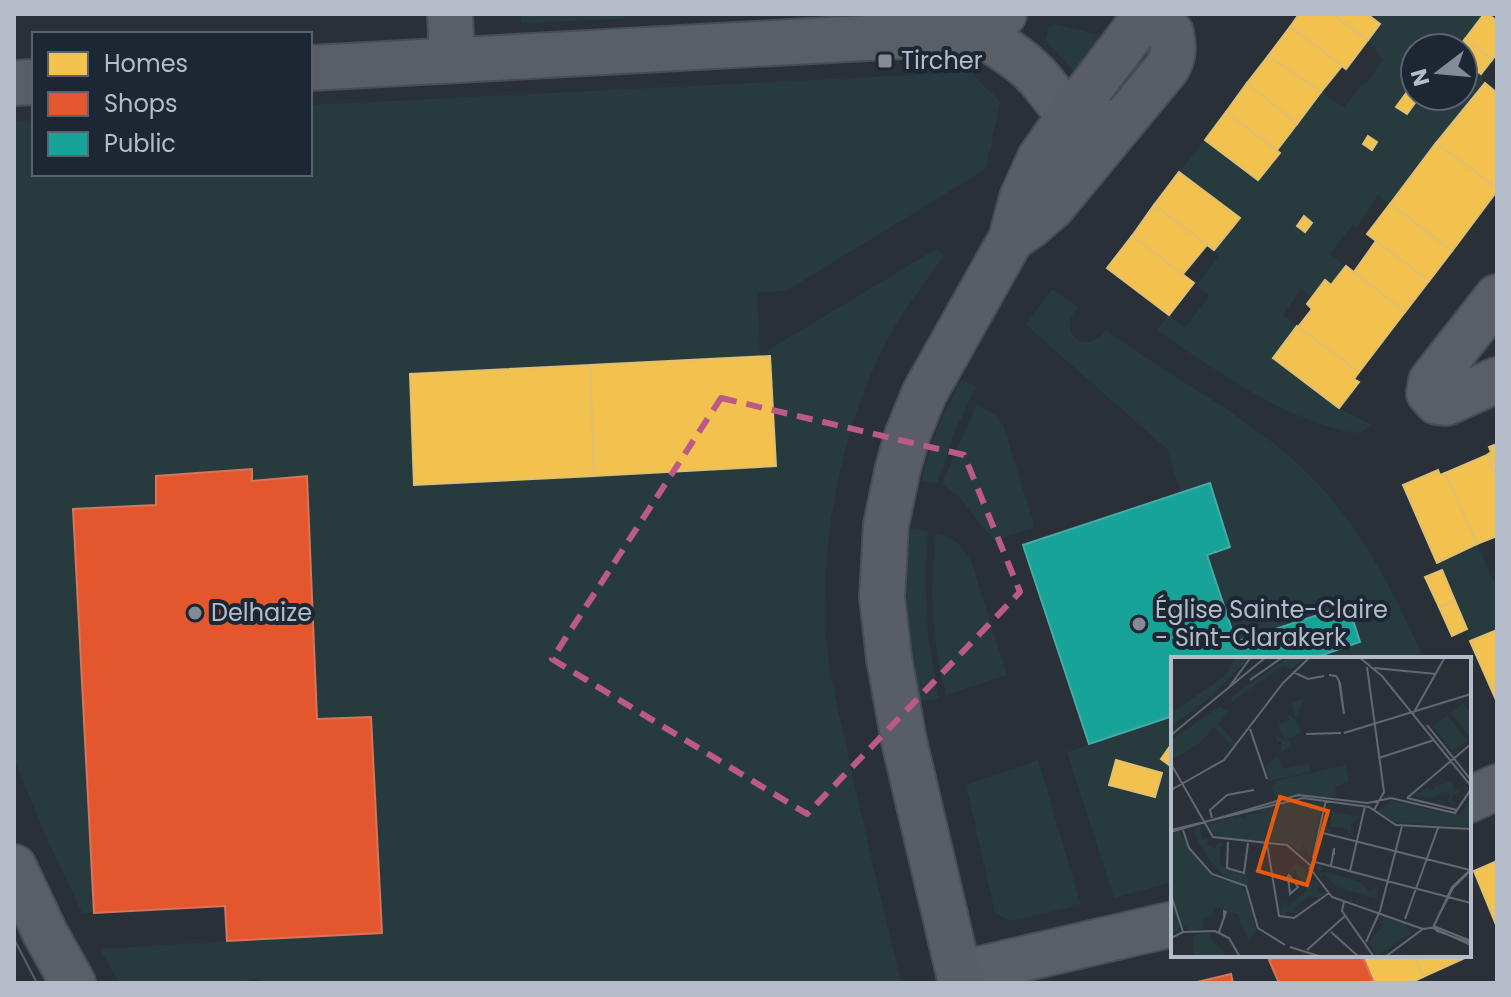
<svg xmlns="http://www.w3.org/2000/svg" width="1511" height="997" font-family="Poppins,sans-serif">
<rect width="100%" height="100%" fill="#2a3038"/>
<g fill="#273a3e">
<path d="M521 14H631L622 19 521 23Z"/>
<path d="M1367 14H1484L1458 48H1415V96H1463V60L1481 74 1485 83 1390 204 1378 195 1357 227 1353 224 1330 254 1346 266 1331 285 1325 281 1312 298 1301 289 1283 315 1297 326 1273 358 1339 408 1372 425 1358 434C1283 420 1219 373 1157 330L1169 315 1185 327 1210 296 1196 285 1219 256 1214 250 1240 219 1179 172 1205 140 1259 180 1280 153 1277 150 1321 92 1344 107 1363 82 1366 84 1383 60 1368 40 1380 24Z"/>
<path d="M1054 24 1104 36 1075 73 1045 40 1048 29Z"/>
<path d="M970 72 997 98 1000 104 986 169 786 291 757 292 760 355 936 249 944 256C921 287 898 318 881 352 844 429 825 519 825 604 825 616 824 629 826 640 829 672 837 704 844 736 861 818 882 901 901 983H261L260 978 237 983H119L100 949 227 941 225 906 82 913 43 830 14 759V121L34 120V174H310V105Z"/>
<path d="M1052 289 1078 307C1055 332 1086 358 1106 330 1168 376 1238 410 1296 462 1355 515 1392 587 1424 659H1311L1359 642 1347 606 1236 642 1207 555 1230 547 1210 484 1181 493 1167 449 1026 325Z"/>
<path d="M961 380 976 386 953 435 937 484 921 481 937 429Z"/>
<path d="M977 404 995 415 1003 425 1035 527 994 541 960 498 942 484Z"/>
<path d="M911 529 928 531 925 575 928 638 939 698 920 702C907 644 903 588 911 529Z"/>
<path d="M936 533 948 537 958 543 971 561 1007 675 946 695C942 678 938 662 936 645 931 608 932 570 936 533Z"/>
<path d="M1477 544 1494 582H1497V630L1470 641 1442 570 1437 563Z"/>
<path d="M1173 716V882L1114 898 1067 752Z"/>
<path d="M1038 760 1081 905 1010 921 995 913 966 785Z"/>
</g>
<g fill="#f2c14e" stroke="#dfc073" stroke-width="2">
<path d="M1299 14H1333L1368 40 1346 69 1290 27Z"/>
<path d="M1333 14H1367L1380 24 1368 40Z"/>
<path d="M1484 14H1488L1497 21V53L1492 60 1465 39Z"/>
<path d="M1290 27 1342 66 1321 92 1268 56Z"/>
<path d="M1465 39 1492 60 1481 74 1463 60V48H1458Z"/>
<path d="M1268 56 1321 92 1297 124 1247 83Z"/>
<path d="M1415 81V96H1420L1407 114 1396 107Z"/>
<path d="M1247 83 1297 124 1277 150 1226 112Z"/>
<path d="M1485 83 1497 93V188L1436 143Z"/>
<path d="M1226 112 1280 153 1258 180 1205 140Z"/>
<path d="M1368 136 1377 142 1372 150 1363 144Z"/>
<path d="M1436 143 1497 188V191L1452 251 1390 204Z"/>
<path d="M1179 172 1240 218 1214 250 1154 205Z"/>
<path d="M1390 204 1452 251 1429 281 1367 234Z"/>
<path d="M1154 205 1207 245 1182 275 1132 236Z"/>
<path d="M1304 216 1312 223 1305 232 1297 226Z"/>
<path d="M1132 236 1194 283 1169 315 1107 268Z"/>
<path d="M1376 241 1429 281 1405 312 1354 272Z"/>
<path d="M1346 266 1405 312 1359 372 1298 327 1312 309 1307 304 1325 280 1331 285Z"/>
<path d="M1297 326 1359 372 1354 379 1359 382 1339 408 1273 358Z"/>
<path d="M770 356 776 466 594 476 590 365Z"/>
<path d="M590 365 594 476 414 485 410 374Z"/>
<path d="M1497 444V478L1487 455 1491 452 1489 447Z"/>
<path d="M1487 455 1497 478V536L1477 544 1445 473Z"/>
<path d="M1438 470 1440 475 1445 473 1477 544 1437 563 1403 485Z"/>
<path d="M1442 570 1455 601 1439 607 1425 577Z"/>
<path d="M1455 601 1467 629 1452 636 1439 607Z"/>
<path d="M1497 630V702L1470 641Z"/>
<path d="M1173 742V768L1161 759Z"/>
<path d="M1116 760 1162 773 1155 797 1109 785Z"/>
<path d="M1497 861V927L1474 871Z"/>
<path d="M1362 955H1414L1423 977 1410 983H1374Z"/>
<path d="M1414 955H1464L1465 958 1423 977Z"/>
</g>
<g fill="#e4572e" stroke="#d6755c" stroke-width="2">
<path d="M252 469V481L307 476 317 719 371 717 382 933 227 941 225 906 94 913 73 509 156 505V476Z"/>
<path d="M1279 955H1362L1374 983H1279L1269 960Z"/>
<path d="M1231 974 1233 983H1193Z"/>
</g>
<path fill="#17a398" stroke="#46aaa7" stroke-width="2" d="M1210 483 1230 547 1207 555 1236 642 1348 605 1360 642 1311 659H1173V716L1089 744 1023 545Z"/>
<g fill="none" stroke-linecap="round" stroke-linejoin="round">
<g stroke="#484c53" stroke-width="48">
<g id="street">
<path d="M450 14 452 60"/>
<path d="M978 32C997 45 1019 57 1035 74 1049 88 1061 111 1079 120 1087 124 1096 124 1104 122"/>
<path d="M310 68 978 32 995 22 1004 14"/>
<path d="M14 83 34 82"/>
<path d="M1497 297 1431 381 1429 393 1437 402 1446 403 1497 380"/>
<path d="M1469 800 1497 787"/>
<path d="M14 867 46 935 73 983"/>
<path d="M959 974 1173 924"/>
</g>
</g>
<g stroke="#484c53" stroke-width="48">
<path id="secondary" d="M961 983 904 741 889 658 882 597 886 525 898 468 907 436 924 394 1011 239 1022 198 1040 158 1070 115 1137 27C1154 23 1157 24 1171 33 1174 47 1174 56 1167 68L1052 207 1031 225 1011 239"/>
</g>
<use href="#street" stroke="#5a5e66" stroke-width="44"/>
<use href="#secondary" stroke="#595d64" stroke-width="44"/>
<g stroke="#595d64" stroke-width="2">
<path d="M14 939 37 983"/>
<path d="M14 981 15 983"/>
</g>
</g>
<path fill="none" stroke="#bc5a87" stroke-width="6" stroke-dasharray="16 10" stroke-linejoin="round" d="M721 398 964 455 1020 592 807 814 552 659Z"/>
<g fill="#848b96" stroke="#1d2633" stroke-width="3">
<rect x="877" y="53" width="16" height="16" rx="4"/>
<circle cx="195" cy="613" r="8"/>
<circle cx="1139" cy="624" r="8"/>
</g>
<g text-anchor="middle" stroke-width="8" stroke-linejoin="round" paint-order="stroke">
<g font-size="24" fill="#b4bcc9" stroke="#1d2633" text-anchor="start">
<text x="901" y="69">Tircher</text>
<text x="1155" y="618">Église Sainte-Claire<tspan x="1155" dy="28">- Sint-Clarakerk</tspan></text>
<text x="211" y="621">Delhaize</text>
</g>
</g>
<g transform="translate(1171 657)">
<rect width="300" height="300" fill="#2a3038"/>
<path d="M65 0H79L34 45 0 69V56L53 20ZM118 0H135L120 12 112 8 61 45 60 40ZM133 42 125 61 130 76 115 83H119L123 100 119 89 109 97 111 84H106L104 78 114 84 107 67 119 63 114 56 125 62 121 45ZM292 46 300 56 298 79 280 56ZM49 49 58 55 47 67 65 86 61 90 43 70 30 85 2 102 0 83ZM276 58 296 83 282 94 262 69ZM107 98 111 112 138 107 139 115 98 124 95 109ZM174 108 178 125 164 130 166 140H105L100 131 105 124ZM274 116 265 129 281 124 283 134 290 133 280 141 285 147 277 145 279 137 274 134 262 141 244 139 255 131 261 134ZM300 141V170L224 165 206 154 220 144 284 158 292 155ZM109 145V152L112 145H152L139 201 132 186V196L118 186 77 183 73 176 75 183 61 181 64 176 58 182 43 177 37 168 64 159 66 163V158L75 163V157H93L87 153 98 148 105 153ZM161 155 190 160 179 167 182 180 173 171 161 170 160 176 151 172H160ZM29 169 31 183 38 181 35 187 44 192 47 186 54 188 49 190 50 209 76 216 78 229 53 219 38 202 22 175ZM8 175 42 220 67 225 75 235 86 273 77 282 66 257 44 250 41 259 31 262 33 271 20 274 13 269 0 279V177ZM125 206 134 211 135 220 142 219 138 222 148 227 146 235 155 236 147 241 139 238 123 251 127 256 114 255 115 260 110 258 112 243 117 249 136 233 124 212 117 215ZM144 208 152 210 148 217 152 215 158 216 190 225 198 235 207 229 206 242 166 230 153 217 149 220ZM210 257 249 270 251 273 234 268 241 275 206 299 198 285 213 268 207 264H212ZM37 275 41 283 57 300H23L22 279Z" fill="#273a3e"/>
<path fill="none" stroke="#616872" stroke-width="2" d="M188 0 211 19 300 129M196 10 213 135 203 153M203 11 265 17M122 15 137 22 153 19M158 18 165 19 167 22 169 26 173 57 168 24M79 23 112 0M59 29 80 0M242 57 274 0M256 68 300 123M79 72 96 122M173 76 300 37M135 77 170 76M0 78 95 0M208 101 263 83M0 107 42 180 116 188 140 209M0 133 53 103 112 26 139 0M236 141 300 87M236 141 286 153 299 134M41 161 39 153 56 138 83 133M11 170 18 191 41 217 75 229 87 271 114 288M0 173 132 141 198 150 225 168 300 172M0 175 127 138 197 146 220 141 284 156 300 132M148 175 299 213M57 185 56 211 73 216 77 186M96 187 108 259 123 261 158 236M142 201 155 143M144 205 300 246M160 209 163 191V198M138 210 161 240 252 272M300 213 282 231 263 268 266 274 300 286M179 214 194 149M118 218 127 230 119 237 117 219ZM0 238 12 275M173 244 171 254 203 300M234 262 267 171M265 270 300 284M262 271 281 230 300 212M262 271 300 288M48 275 55 255 53 254V262M160 275 188 300M0 281 12 275 44 274 58 281 69 300M195 285 209 254 231 169M119 290 151 300M136 293 175 258M214 300 252 272 265 270"/>
<path fill="#e8590c" fill-opacity="0.15" stroke="#e8590c" stroke-width="4" d="M109 140 157 154 136 228 87 214Z"/>
<rect width="300" height="300" fill="none" stroke="#b4bcc9" stroke-width="4"/>
</g>
<rect width="1511" height="997" fill="none" stroke="#b4bcc9" stroke-width="32"/>
<rect x="32" y="32" width="280" height="144" fill="#1d2633" stroke="#59626f" stroke-width="2"/>
<rect x="48" y="52" width="40" height="24" fill="#f2c14e" stroke="#59626f" stroke-width="2"/>
<text x="104" y="72" font-size="24" fill="#b4bcc9">Homes</text>
<rect x="48" y="92" width="40" height="24" fill="#e4572e" stroke="#59626f" stroke-width="2"/>
<text x="104" y="112" font-size="24" fill="#b4bcc9">Shops</text>
<rect x="48" y="132" width="40" height="24" fill="#17a398" stroke="#59626f" stroke-width="2"/>
<text x="104" y="152" font-size="24" fill="#b4bcc9">Public</text>
<g transform="translate(1439 72) rotate(254)"><circle r="38" fill="#1d2633" stroke="#59626f" stroke-width="2"/>
<path d="M0-6L14 30L0 20L-14 30Z" fill="#848b96"/>
<text y="-12" font-size="22" font-weight="bold" text-anchor="middle" fill="#b4bcc9">N</text>
</g>
</svg>
